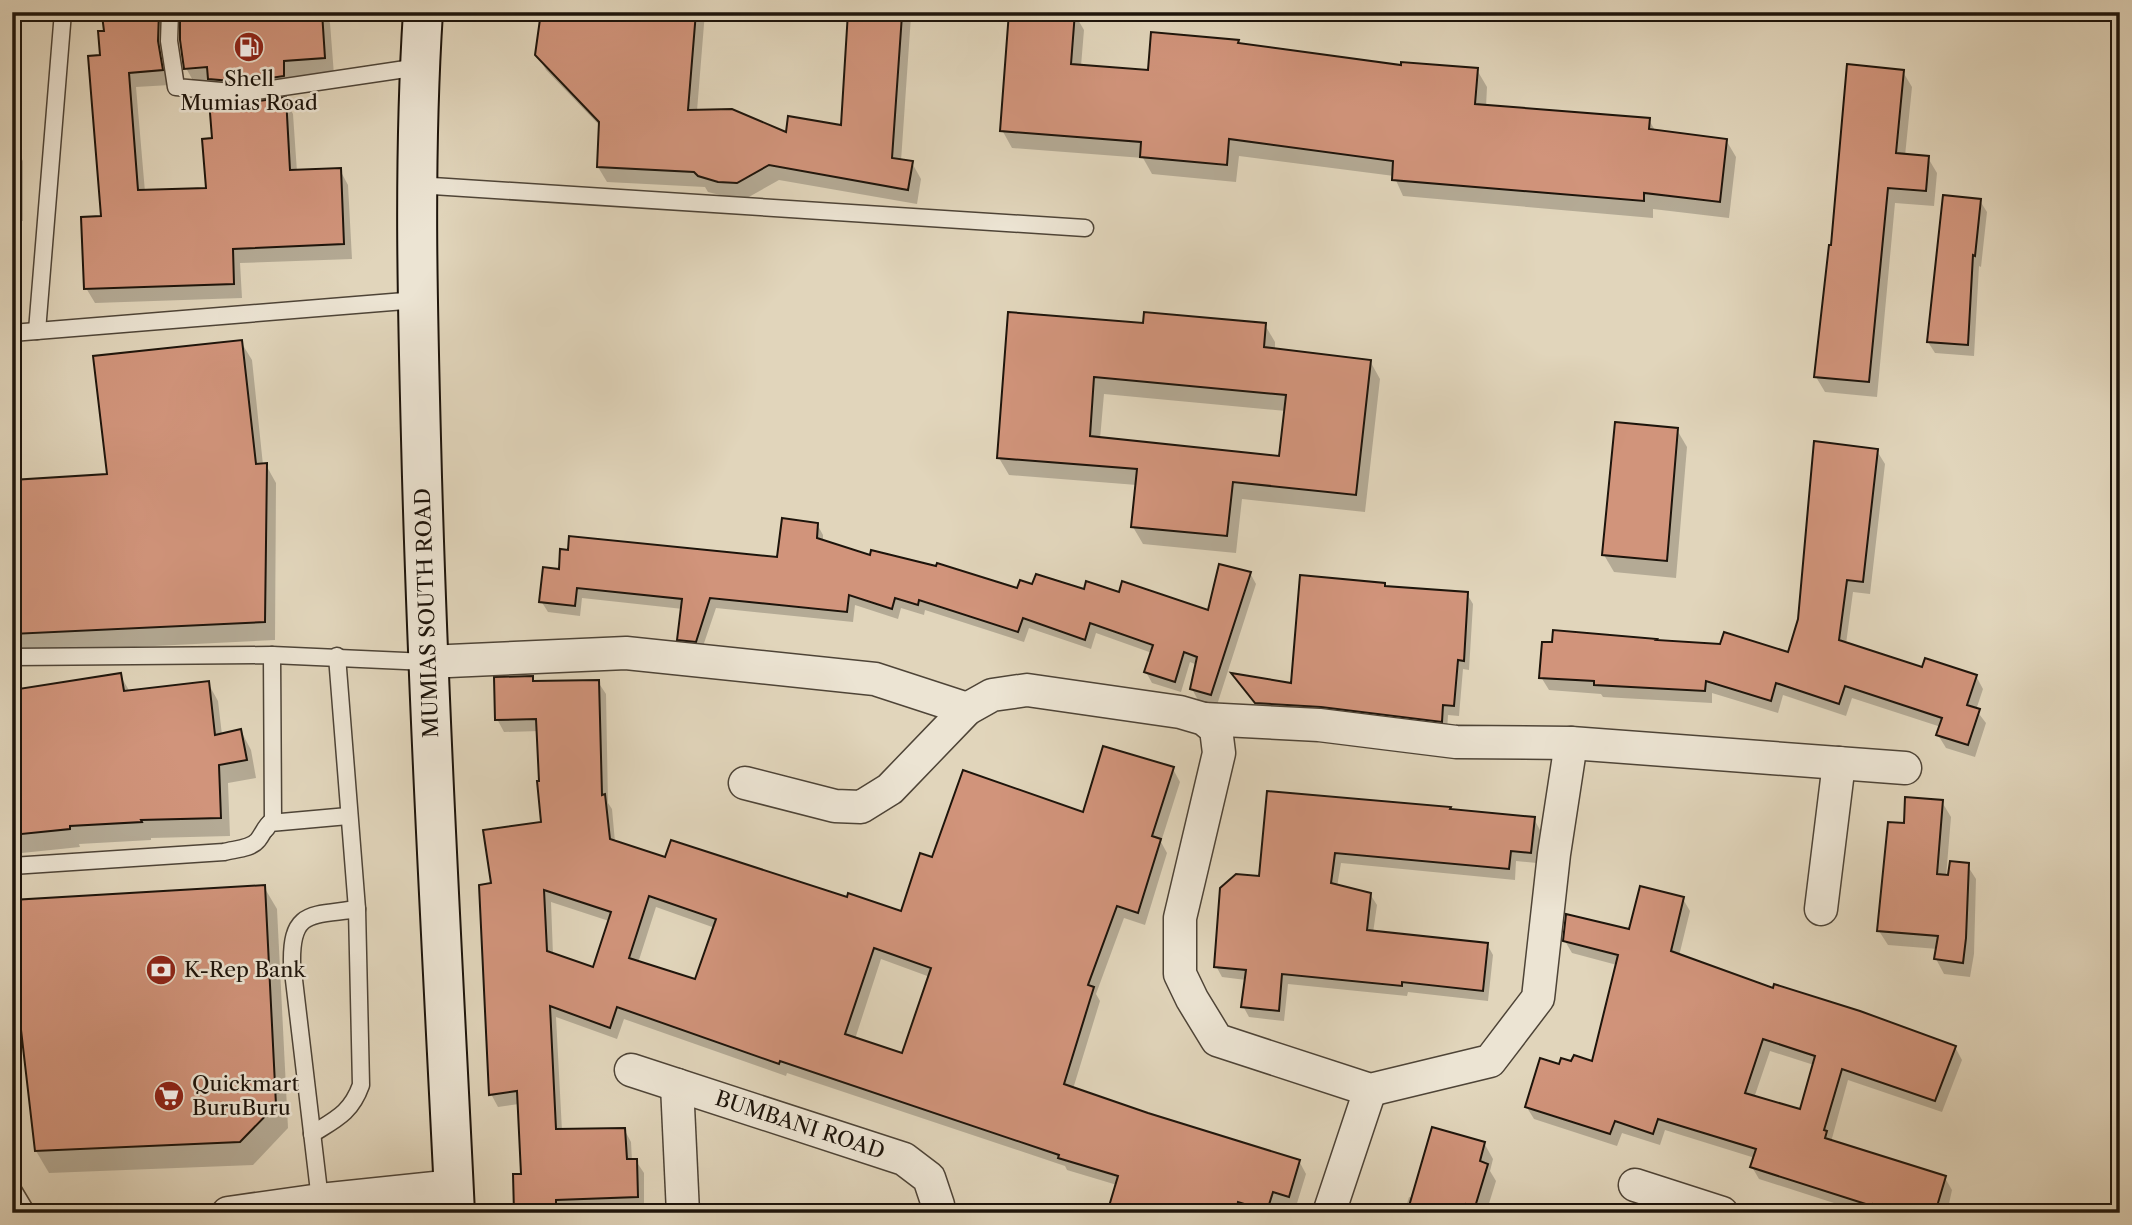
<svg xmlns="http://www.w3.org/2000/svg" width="2132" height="1225" font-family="'Libre Caslon Text',serif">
<rect width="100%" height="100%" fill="#e1d5bb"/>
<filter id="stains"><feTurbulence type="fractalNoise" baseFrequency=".00286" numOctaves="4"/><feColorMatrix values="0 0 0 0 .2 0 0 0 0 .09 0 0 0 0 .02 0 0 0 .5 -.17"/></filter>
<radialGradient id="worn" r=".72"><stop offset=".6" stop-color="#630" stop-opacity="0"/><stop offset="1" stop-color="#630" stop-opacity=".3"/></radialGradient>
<g fill="#0003" fill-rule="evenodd">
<path d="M133 12H184L185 15 228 12H324L330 23 334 75 293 94 196 86 186 68 182 16 174 17 170 85 136 87 145 192 207 190 214 140 245 105 285 99 293 114 297 172 340 170 348 185 352 259 240 263 242 298 95 303 86 288 103 218 102 56 105 32Z"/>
<path d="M543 12H705L697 111 787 135 843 127 850 12H940L939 19 911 16 901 161 912 163 921 179 917 204 779 180 747 198 728 197 708 192 705 187 607 182 598 167 601 127 546 70 537 54Z"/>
<path d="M1074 13 1084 30 1081 66 1149 72 1238 42 1240 45 1403 67 1477 70 1487 87 1486 107 1649 120 1656 132 1726 140 1736 157 1729 218 1653 209V218L1403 196 1394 176 1239 156 1236 182 1152 174 1143 158 1012 148 1002 130Z"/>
<path d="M1903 72 1912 87 1905 156 1928 158 1937 173 1934 206 1895 203 1877 397 1825 392 1816 377Z"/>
<path d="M12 143 23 161V221H12Z"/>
<path d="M1980 201 1987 212 1981 267 1979 266 1974 356 1935 353 1928 342Z"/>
<path d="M1145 325H1265L1275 342V350L1370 361 1380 379 1365 512 1242 499 1236 553 1143 544 1133 527 1137 485 1009 475 999 458ZM1104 394 1286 411 1281 458 1100 439Z"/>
<path d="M241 342 252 360 263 465H266L276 483 275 640 12 653V482L108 475Z"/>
<path d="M1677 430 1687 447 1676 578 1614 572 1604 555Z"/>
<path d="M1877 451 1885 464 1870 594 1853 592 1846 644 1923 669 1976 676 1983 689 1976 710 1986 723 1975 757 1946 748 1938 735 1941 727 1852 698 1846 716 1783 695 1778 713 1712 693V703L1603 697 1601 694 1549 690 1541 677 1789 654Z"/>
<path d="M817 524 823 535V542L871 557 1018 590 1033 586 1120 594 1209 612 1250 573 1256 584 1217 705 1198 700 1192 689 1197 665 1190 662 1181 692 1152 683 1146 672 1152 653 1096 633 1091 649 1029 628 1024 642 925 610 924 615 901 608 898 619 855 605 853 622 716 608 701 652 685 650 679 639 683 609 582 598 580 616 548 612 541 601 560 571 779 559Z"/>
<path d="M1384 584 1386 588 1467 594 1473 604 1469 670 1463 669 1459 716 1448 715 1447 731 1263 713 1235 675 1293 685Z"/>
<path d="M120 675 130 692 208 683 218 701 222 735 241 731 251 750 256 778 228 783 230 836 151 838V840L79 844 80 847 12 854V692Z"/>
<path d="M532 677 535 683 598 682 606 694 608 803 612 809 615 842 667 859 902 913 933 859 1084 814 1173 769 1180 782 1161 842 1167 853 1145 925 1124 918 1096 994 1100 1001 1073 1089 1148 1115 1299 1161 1306 1174 1294 1213H1109L1117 1185 1067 1170 1065 1166 787 1073 786 1076 624 1019 617 1039 556 1017 562 1131 624 1129 631 1142 632 1161H636L644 1173V1209L575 1213H516L523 1176 519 1104 498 1107 491 1094 492 884 543 824 539 731 504 732 497 719ZM551 902 609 921 594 969 553 955ZM656 907 715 928 696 982 638 963ZM881 959 930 977 903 1055 855 1039Z"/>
<path d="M1942 802 1951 817 1946 877 1967 865 1976 879 1974 954 1970 977 1944 974 1936 959 1938 949 1888 945 1879 931 1905 825Z"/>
<path d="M1451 811 1534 819 1540 830 1537 863 1516 861 1515 880 1341 863 1337 887 1370 894 1377 905 1373 933 1487 944 1493 955 1488 1001 1408 992 1407 996 1288 984 1284 1021 1249 1017 1243 1006 1246 980 1222 977 1216 966 1260 878Z"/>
<path d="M264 887 277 909 288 1128 253 1165 49 1173 36 1151Z"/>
<path d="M1683 899 1690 911 1679 956 1774 990 1955 1047 1962 1060 1942 1112 1848 1080 1831 1142 1945 1178 1952 1190 1947 1213H1865L1759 1179 1752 1167 1755 1158 1665 1130 1660 1145 1622 1133 1617 1146 1534 1119 1526 1106 1560 1066 1593 1063 1617 965 1572 953 1565 941 1631 932ZM1770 1051 1814 1065 1801 1111 1754 1098Z"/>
<path d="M1484 1143 1493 1159 1490 1171 1496 1181 1486 1213H1404L1409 1197 1413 1198Z"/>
</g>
<g fill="#d1947b" stroke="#1d140b" stroke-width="2" fill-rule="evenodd">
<path d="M122 12H159L158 41 163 70 129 73 138 190 206 188 202 139 212 138 209 100 245 103 286 97 290 170 341 168 344 244 233 249 234 284 84 289 81 217 101 216 88 56 100 55 98 31H104L102 15Z"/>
<path d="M204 12H322L325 58 284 61V76L244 82 208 79 207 67 184 69 180 40V14Z"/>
<path d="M541 12H696L688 110 732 109 786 132 788 116 841 125 848 12 902 15 892 158 913 161 908 190 769 165 737 183 718 182 698 176 694 172 597 167 599 122 535 55Z"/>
<path d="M1009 12H1075L1071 64 1148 70 1151 32 1239 40 1238 43 1401 65V62L1478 68 1475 104 1650 118 1649 129 1727 139 1720 202 1644 193V201L1392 180 1393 161 1229 139 1227 165 1140 157 1141 142 1000 131Z"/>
<path d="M1847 64 1904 70 1896 153 1929 156 1926 191 1888 188 1869 382 1814 377 1829 245H1831Z"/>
<path d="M1943 195 1981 199 1975 256 1973 255 1968 345 1927 342Z"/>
<path d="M1008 312 1143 323 1144 312 1266 323 1264 347 1371 360 1356 495 1233 482 1227 536 1131 527 1137 469 997 458ZM1094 377 1286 395 1279 456 1090 436Z"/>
<path d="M242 340 256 464 267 463 265 622 12 634V480L107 474 93 356Z"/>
<path d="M1615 422 1678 428 1667 561 1602 555Z"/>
<path d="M1814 441 1878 449 1863 582 1847 580 1839 640 1922 667 1925 658 1977 675 1967 705 1980 709 1968 745 1936 735 1942 718 1845 686 1839 704 1776 683 1771 701 1706 681 1705 691 1594 685V681L1539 678 1542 642H1552L1553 630 1657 639 1656 640 1720 644 1724 632 1788 652 1798 619Z"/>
<path d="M782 518 818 523 817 538 870 555 871 550 936 566 937 563 1017 588 1020 580 1032 584 1036 574 1084 589 1086 581 1119 592 1122 581 1208 610 1219 564 1251 572 1211 695 1190 689 1197 657 1184 652 1175 682 1144 672 1153 645 1090 623 1085 640 1023 618 1018 632 919 600 918 605 895 598 892 609 849 595 847 612 710 598 696 642 677 640 682 599 577 588 575 606 539 602 543 567 559 569 560 549 568 550 569 536 777 557Z"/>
<path d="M1300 575 1385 583V586L1468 592 1464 661 1458 660 1454 706 1443 705 1442 722 1321 707 1255 703 1231 673 1291 683Z"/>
<path d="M121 673 124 691 209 681 215 735 241 729 247 760 219 765 221 818 141 820 142 822 70 826V829L12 835V690Z"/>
<path d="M533 676V681L599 680 602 795 605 794 610 839 665 857 671 840 847 897 848 893 901 911 920 853 932 857 963 770 1083 812 1103 746 1174 767 1152 836 1161 839 1138 913 1117 906 1088 985 1094 987 1064 1084 1148 1113 1300 1160 1289 1197 1273 1192 1267 1211 1238 1202 1236 1213H1107L1118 1176 1058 1158 1059 1155 780 1061 779 1064 617 1007 610 1028 550 1006 556 1129 625 1128 627 1159H637L638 1197 556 1200V1213H514L513 1174H521L517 1091 489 1095 479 885 491 883 483 830 541 822 537 781H539L536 719 495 720 494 677ZM544 890 611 912 593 967 547 951ZM649 896 716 919 695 979 629 958ZM874 948 931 968 902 1053 845 1034Z"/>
<path d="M1267 791 1451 807 1450 809 1535 817 1531 853 1511 851 1509 869 1335 853 1331 883 1371 893 1367 930 1488 943 1483 991 1402 982V986L1282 974 1279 1011 1241 1007 1246 970 1214 967 1220 888 1236 874 1259 876Z"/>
<path d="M1905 797 1943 800 1937 874 1948 875 1950 861 1969 863 1966 938 1963 963 1934 959 1938 936 1877 931 1888 822 1904 823Z"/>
<path d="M265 885 276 1105 240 1142 35 1151 12 952V900Z"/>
<path d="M1640 886 1684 897 1671 951 1773 988 1774 984 1860 1011 1956 1046 1935 1101 1842 1069 1824 1130 1827 1131 1825 1138 1946 1176 1935 1213H1901L1873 1204 1872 1206 1750 1167 1756 1149 1658 1119 1653 1134 1615 1121 1610 1134 1525 1107 1540 1058 1559 1064 1561 1058 1571 1061 1574 1055 1592 1061 1618 955 1563 941 1566 914 1629 929ZM1763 1039 1815 1056 1800 1109 1745 1093Z"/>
<path d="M1432 1127 1485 1142 1480 1161 1488 1164 1475 1207 1466 1204 1464 1213H1407Z"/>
</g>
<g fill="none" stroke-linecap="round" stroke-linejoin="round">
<g stroke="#4e4437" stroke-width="19">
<g id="lane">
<path d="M170 12 169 41 176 87 244 93 419 67"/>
<path d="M417 185 1085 228"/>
<path d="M37 331 63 12"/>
<path d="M12 333 417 300"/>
<path d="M12 657 272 655 427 662"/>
<path d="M266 829 270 823 348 816"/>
<path d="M12 866 224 852C235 849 251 849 258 840 264 832 265 826 273 820L272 655"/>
<path d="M312 1134C336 1119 351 1113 361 1085L357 909 337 656"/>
<path d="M12 1188 27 1213"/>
<path d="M320 1200 292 963C291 909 312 916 357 909"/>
</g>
</g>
<g stroke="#4e4437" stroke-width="35">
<g id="street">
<path d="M427 662 626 653 875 679 967 709"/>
<path d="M1204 719 1319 725 1456 742 1571 743 1905 768"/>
<path d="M745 783 835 806 861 807 890 789 967 709 992 695 1027 690 1180 712 1204 719 1216 729 1219 753 1180 918V974L1192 999 1217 1040 1370 1090 1490 1061 1538 998 1554 854 1571 743"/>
<path d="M1821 909 1839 763"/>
<path d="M631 1070 904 1159 929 1178 938 1205 935 1213"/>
<path d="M677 1085 683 1213"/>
<path d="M1635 1185 1722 1213"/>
<path d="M228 1213 320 1200 454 1186"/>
<path d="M1329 1213 1370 1090"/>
</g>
</g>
<g stroke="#1d140b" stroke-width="42">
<path id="secondary" d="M423 12C413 167 418 322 422 477 429 722 443 968 455 1213"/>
</g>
<use href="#lane" stroke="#ece4d3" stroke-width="16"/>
<use href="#street" stroke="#ece4d3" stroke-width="32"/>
<use href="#secondary" stroke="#ece4d3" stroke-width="38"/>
</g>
<defs>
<g id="fuel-disc" transform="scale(1.575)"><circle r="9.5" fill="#8f2418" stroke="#ece4d3"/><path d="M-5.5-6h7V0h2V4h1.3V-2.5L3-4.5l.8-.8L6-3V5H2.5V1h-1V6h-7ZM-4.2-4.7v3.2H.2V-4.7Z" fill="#fff"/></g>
<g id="bank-disc" transform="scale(1.575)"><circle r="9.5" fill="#8f2418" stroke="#ece4d3"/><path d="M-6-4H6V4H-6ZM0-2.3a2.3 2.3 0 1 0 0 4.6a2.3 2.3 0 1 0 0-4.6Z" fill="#fff"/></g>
<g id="supermarket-disc" transform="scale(1.575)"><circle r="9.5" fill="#8f2418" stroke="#ece4d3"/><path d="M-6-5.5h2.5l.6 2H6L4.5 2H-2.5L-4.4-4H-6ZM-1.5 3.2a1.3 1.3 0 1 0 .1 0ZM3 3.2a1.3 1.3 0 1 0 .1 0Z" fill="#fff"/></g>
</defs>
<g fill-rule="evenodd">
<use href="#fuel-disc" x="249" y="47"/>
<use href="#bank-disc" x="161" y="970"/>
<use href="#supermarket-disc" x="169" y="1096"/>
</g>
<g text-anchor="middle" stroke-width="5" stroke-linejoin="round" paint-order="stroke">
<g font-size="21" fill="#1d140b" stroke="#ece4d3" text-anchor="start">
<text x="249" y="86" text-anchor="middle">Shell<tspan x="249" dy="24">Mumias Road</tspan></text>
<text x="184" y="977">K-Rep Bank</text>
<text x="192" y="1091">Quickmart<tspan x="192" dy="24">BuruBuru</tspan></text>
</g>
<g font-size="21" fill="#1d140b" stroke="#ece4d3">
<text transform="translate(427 613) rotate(-92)" y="7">MUMIAS SOUTH ROAD</text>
<text transform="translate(800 1125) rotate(18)" y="7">BUMBANI ROAD</text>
</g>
</g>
<rect width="2132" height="1225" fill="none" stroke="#e1d5bb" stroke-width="42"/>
<rect x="14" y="14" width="2104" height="1197" fill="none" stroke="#1d140b" stroke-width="3.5"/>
<rect x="21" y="21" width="2090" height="1183" fill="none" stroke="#1d140b" stroke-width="2"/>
<rect width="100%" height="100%" filter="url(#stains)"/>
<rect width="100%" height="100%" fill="url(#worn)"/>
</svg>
